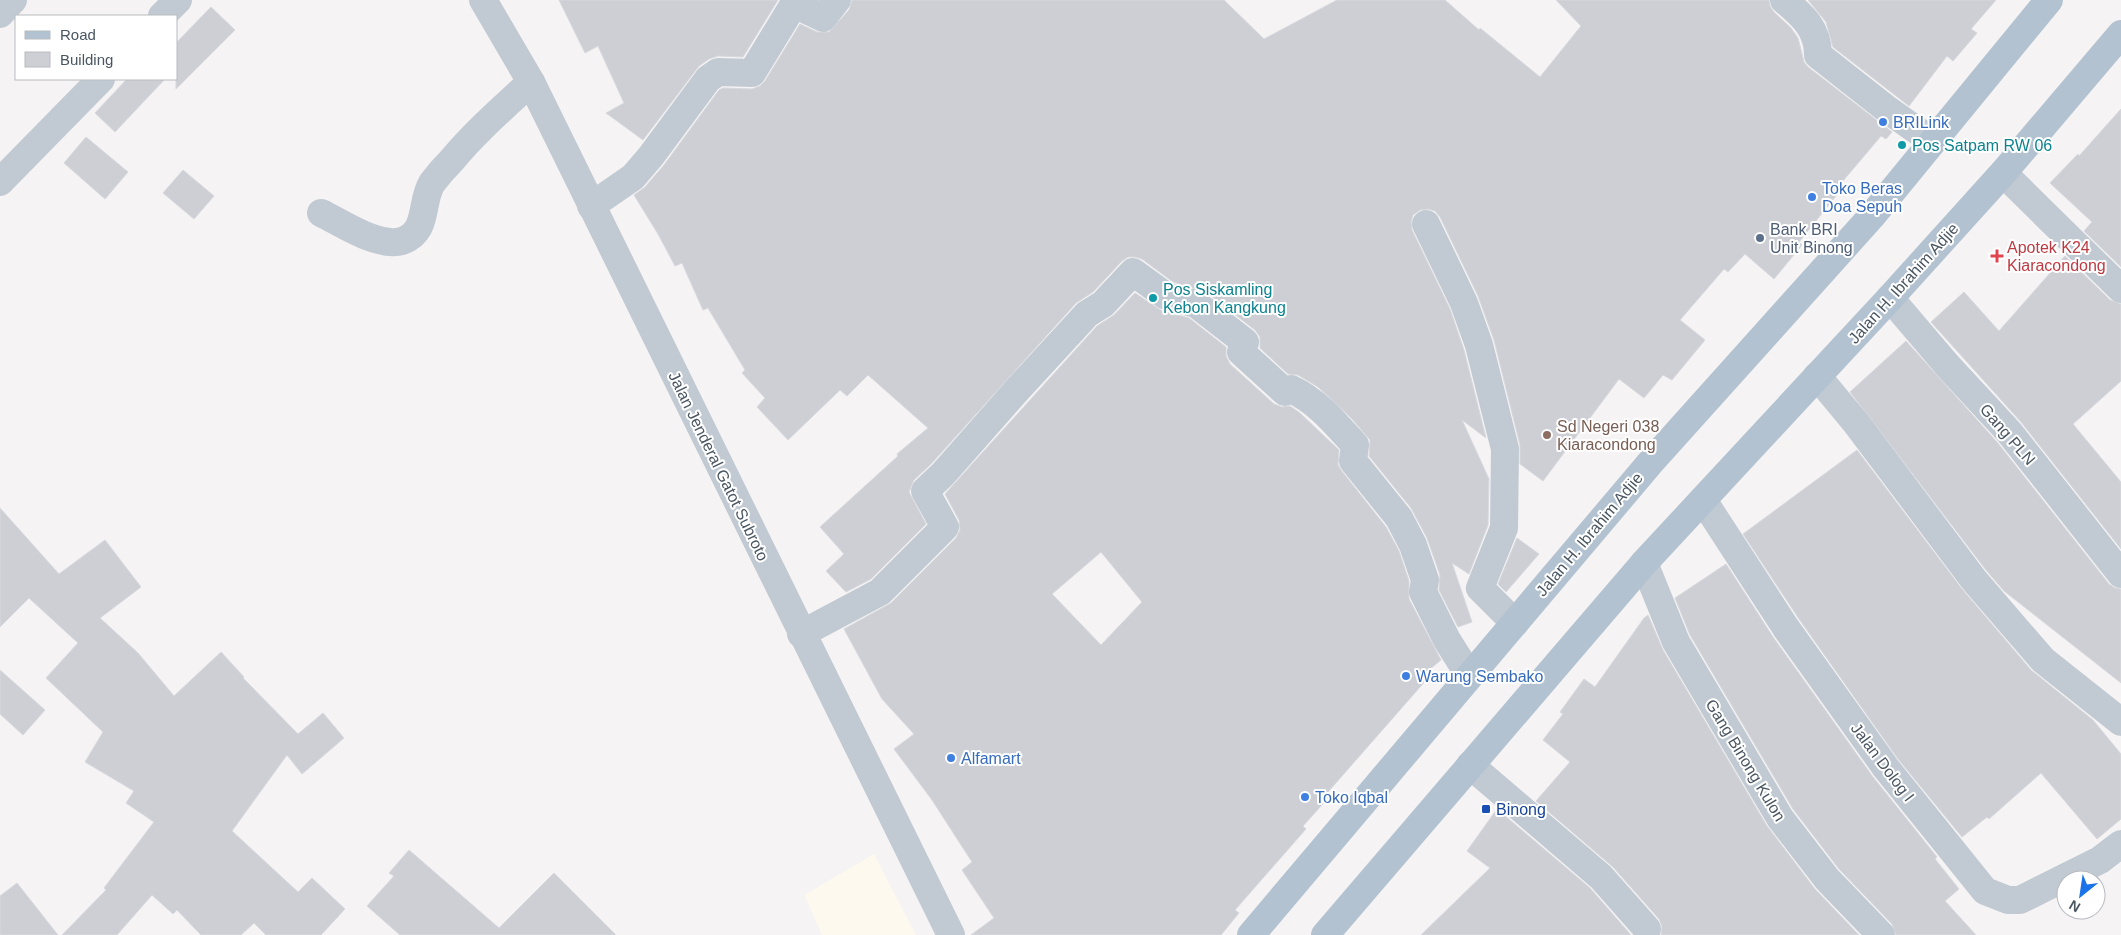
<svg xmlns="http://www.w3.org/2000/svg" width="2121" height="935" font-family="Arial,sans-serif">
<rect width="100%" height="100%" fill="#f5f3f3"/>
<path fill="#fdf9ef" d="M874 854 916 935H822L804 895Z"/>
<g fill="#cdcfd5" stroke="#d7d9de" fill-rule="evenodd">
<path d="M559 0H778L743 57 718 56 709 59 699 66 643 140 606 113 624 103 598 46 585 53Z"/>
<path d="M852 0H1224L1264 39 1337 0H1445L1479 30 1480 28 1540 77 1581 26 1556 0H1769L1770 6 1774 12 1791 28 1798 38 1804 62 1808 67 1892 132 1886 139 1881 136 1837 188 1840 191 1799 242 1802 245 1774 279 1745 254 1728 272 1724 269 1680 320 1705 340 1672 380 1663 375 1644 398 1619 379 1543 481 1520 464V445L1494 340 1478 296 1440 217 1435 211 1428 209 1420 210 1413 215 1411 222 1412 230 1450 309 1464 350 1486 438 1462 420 1489 479 1488 525 1469 574 1452 563 1472 622 1458 627 1439 590 1440 575 1427 538 1411 508 1369 456 1370 440 1352 419 1318 387 1298 375 1288 374 1260 348V337L1255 330 1206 292 1173 282 1142 259 1135 257H1128L1122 261 1093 292 1076 303 932 463 914 480 909 492 926 524 871 579 846 592 826 571 844 554 820 527 898 456 897 454 928 428 868 375 847 396 840 390 788 440 757 407 765 398 742 373 745 370 708 308 703 310 682 263 675 266 658 234 634 195 645 187 664 165 719 90 723 88 752 89 760 86 765 81 800 24 817 32H829L849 10Z"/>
<path d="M1808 0H1996L1971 29 1977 33 1953 61 1947 56 1909 106 1833 47 1826 22Z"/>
<path d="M211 7 235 30 176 89V43Z"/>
<path d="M127 79H165L115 132 95 113Z"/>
<path d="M2121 109V267L2084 231 2092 222 2050 183 2078 154 2079 156Z"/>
<path d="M86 137 128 172 105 199 64 163Z"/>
<path d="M183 170 214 196 194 219 163 193Z"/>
<path d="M2065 256 2110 300 2121 304V381L2073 424 2121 482V549L2021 422 1931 322 1964 292 1999 331Z"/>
<path d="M1135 293 1162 311 1189 318 1226 347V356L1230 364 1274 404 1282 407 1290 406 1300 413 1339 450 1338 465 1341 470 1386 527 1399 551 1409 581V599L1441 660 1424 674 1428 678 1328 792 1331 795 1303 826 1306 829 1235 910 1239 913 1221 935H971L994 918 962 870 972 862 932 800 894 749 914 734 882 699 844 629 891 603 956 538 960 530 959 520 945 494 1097 326 1114 315ZM1101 552 1142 602 1101 645 1052 594Z"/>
<path d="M1906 341 1997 442 2109 584 2115 588 2121 589V683L2004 591 1986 570 1850 392Z"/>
<path d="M1857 450 1962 589 2031 670 2093 720 2121 754V819L2097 839 2041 773 1989 819 1987 817 1962 837 1898 759 1799 619 1743 534Z"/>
<path d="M0 508 59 574 105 540 141 587 100 618 138 653 174 696 221 652 244 677 243 678 298 734 323 713 344 738 302 774 287 755 232 831 298 892 312 878 345 909 321 935H266L254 923 241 935H201L177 910 173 914 152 895 117 935H62L106 890 104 888 154 822 126 803 134 791 85 762 103 732 46 678 78 643 29 598 0 627Z"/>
<path d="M1517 538 1539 554 1506 592 1498 584Z"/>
<path d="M1726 564 1773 637 1873 777 1937 857 1935 859 1959 889 1945 901 1976 935H1896L1892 924 1839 869 1793 809 1690 635 1675 598Z"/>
<path d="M1648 615 1663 650 1767 826 1815 889 1859 935H1661L1662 926 1659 919 1613 867 1536 801 1570 762 1543 740 1563 714 1560 712 1584 679 1595 687 1644 618Z"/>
<path d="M0 670 45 710 23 735 0 714Z"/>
<path d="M1497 809 1590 888 1631 935H1421L1490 868 1467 851Z"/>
<path d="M409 850 499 928 554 873 616 935H400L367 906 394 876 389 873Z"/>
<path d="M17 883 58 935H0V896Z"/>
</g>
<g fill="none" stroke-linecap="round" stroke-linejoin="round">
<g stroke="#c1cad2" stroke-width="28">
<path d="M483 0 531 82 951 935"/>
<path d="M1784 0C1803 16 1818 29 1818 55L1888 110 1932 141"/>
<path d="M0 14 13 0"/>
<path d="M162 16 178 0"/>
<path d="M2003 173 2121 289"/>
<path d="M0 182 101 79"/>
<path d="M591 206 633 177 651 156 708 79 718 72 752 73 794 4 823 18 837 0"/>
<path d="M321 213C342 223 378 248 402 241 429 232 420 202 432 183 438 175 445 167 452 160 476 131 504 107 531 82"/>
<path d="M1426 224 1464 303 1479 345 1505 449 1504 528 1480 588 1515 623"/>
<path d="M1890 298 1947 365 2009 432 2121 574"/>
<path d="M1817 376 1856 423 1974 580 2043 660 2121 722"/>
<path d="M1703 500 1786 628 1886 768 1985 891 2008 900H2020L2100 860 2121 844"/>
<path d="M1644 563 1676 642 1780 818 1827 879 1881 935"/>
<path d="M801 634 880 592 945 527 925 491 943 474 1017 390 1087 314 1103 304 1133 272 1166 296 1196 304 1245 342 1241 352 1285 392 1291 389C1317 401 1336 424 1355 445L1353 461 1399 518 1413 545 1425 580 1423 592 1447 640 1469 675"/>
<path d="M1470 765 1601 877 1647 929"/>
</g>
<g stroke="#b3c2d1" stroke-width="28">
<path d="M1251 935 1650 463 1871 217 2049 0"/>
<path d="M1325 935 1644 563 1890 298 2003 173 2121 34"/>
</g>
</g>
<g fill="#3f7fe0" stroke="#fff" stroke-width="2">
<circle cx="1883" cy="122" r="5"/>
<circle cx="1812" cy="197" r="5"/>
<circle cx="1406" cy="676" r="5"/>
<circle cx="951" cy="758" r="5"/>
<circle cx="1305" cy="797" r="5"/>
</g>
<g fill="#0f9aa8" stroke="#fff" stroke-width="2">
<circle cx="1902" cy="145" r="5"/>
<circle cx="1153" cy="298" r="5"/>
</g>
<circle fill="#5c6f8a" stroke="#fff" stroke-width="2" cx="1760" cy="238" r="5"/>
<path fill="#e0444e" stroke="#fff" stroke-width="2" d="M1994.5 248.5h5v5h5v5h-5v5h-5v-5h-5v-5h5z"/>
<circle fill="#8d6e63" stroke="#fff" stroke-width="2" cx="1547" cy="435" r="5"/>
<rect fill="#1a4fb4" stroke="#fff" stroke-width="2" x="1481" y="804" width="10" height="10" rx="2.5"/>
<g text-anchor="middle" stroke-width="4" stroke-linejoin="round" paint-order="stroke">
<g font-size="16" fill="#366cbe" stroke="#fff" text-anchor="start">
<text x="1893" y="128">BRILink</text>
<text x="1822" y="194">Toko Beras<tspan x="1822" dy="18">Doa Sepuh</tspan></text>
<text x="1416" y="682">Warung Sembako</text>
<text x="961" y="764">Alfamart</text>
<text x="1315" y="803">Toko Iqbal</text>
</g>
<g font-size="16" fill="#0d838f" stroke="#fff" text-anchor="start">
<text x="1912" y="151">Pos Satpam RW 06</text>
<text x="1163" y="295">Pos Siskamling<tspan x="1163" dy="18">Kebon Kangkung</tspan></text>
</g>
<g font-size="16" fill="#4e5e75" stroke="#fff" text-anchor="start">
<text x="1770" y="235">Bank BRI<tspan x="1770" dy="18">Unit Binong</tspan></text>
</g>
<g font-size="16" fill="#be3a42" stroke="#fff" text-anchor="start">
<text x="2007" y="253">Apotek K24<tspan x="2007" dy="18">Kiaracondong</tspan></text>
</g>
<g font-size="16" fill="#4a5661" stroke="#fff">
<text transform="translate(1903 283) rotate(-48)" y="6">Jalan H. Ibrahim Adjie</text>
<text transform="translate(2008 434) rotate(49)" y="6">Gang PLN</text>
<text transform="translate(719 466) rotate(64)" y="6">Jalan Jenderal Gatot Subroto</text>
<text transform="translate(1589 534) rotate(-50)" y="6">Jalan H. Ibrahim Adjie</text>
<text transform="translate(1746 760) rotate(59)" y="6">Gang Binong Kulon</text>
<text transform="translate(1883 762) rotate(53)" y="6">Jalan Dolog I</text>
</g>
<g font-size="16" fill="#785e54" stroke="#fff" text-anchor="start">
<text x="1557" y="432">Sd Negeri 038<tspan x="1557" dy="18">Kiaracondong</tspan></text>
</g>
<g font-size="16" fill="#164399" stroke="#fff" text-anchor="start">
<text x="1496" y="815">Binong</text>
</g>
</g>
<rect x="15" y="15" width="162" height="65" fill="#ffffff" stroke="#b7bbc0"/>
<rect x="25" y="31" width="25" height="8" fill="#b3c2d1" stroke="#b7bbc0"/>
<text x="60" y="40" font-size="15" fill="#4a5661">Road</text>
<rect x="25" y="52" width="25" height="15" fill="#cdcfd5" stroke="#b7bbc0"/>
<text x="60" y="65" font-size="15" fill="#4a5661">Building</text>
<g transform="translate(2081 895) rotate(210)"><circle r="24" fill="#ffffff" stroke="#b7bbc0"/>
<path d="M0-4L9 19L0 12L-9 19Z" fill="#1a73e8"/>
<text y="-8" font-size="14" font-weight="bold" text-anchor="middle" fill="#4a5661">N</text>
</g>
</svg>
